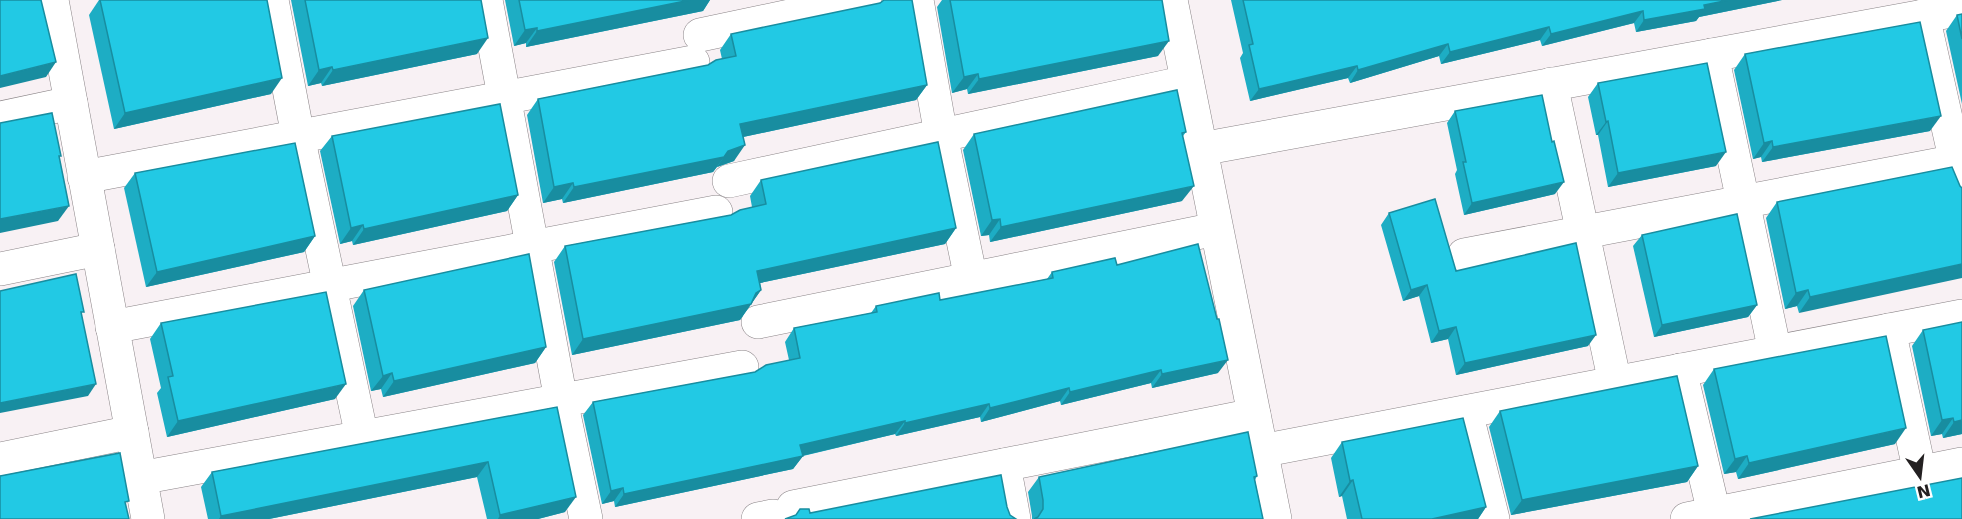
<svg xmlns="http://www.w3.org/2000/svg" width="1962" height="519" font-family="'DejaVu Sans',sans-serif">
<rect width="100%" height="100%" fill="#f8f1f4"/>
<g fill="none" stroke-linecap="round" stroke-linejoin="round">
<g stroke="#8a8487" stroke-width="34">
<g id="minor">
<path d="M52 0 148 519"/>
<path d="M272 0 298 136 362 437"/>
<path d="M486 0 561 400 586 519"/>
<path d="M917 0 941 135 971 279"/>
<path d="M1171 0 1275 519"/>
<path d="M1923 16 1962 189"/>
<path d="M700 35 865 0"/>
<path d="M1712 55 1775 352"/>
<path d="M1551 84 1615 383"/>
<path d="M0 118 71 103"/>
<path d="M1201 149 1962 9"/>
<path d="M84 177 693 62"/>
<path d="M729 181 1187 82"/>
<path d="M1464 255 1962 160"/>
<path d="M0 269 98 249"/>
<path d="M758 322 1216 229"/>
<path d="M112 327 716 212"/>
<path d="M1889 330 1920 473"/>
<path d="M1680 370 1714 513"/>
<path d="M1466 412 1493 519"/>
<path d="M1261 451 1962 316"/>
<path d="M0 459 132 432"/>
<path d="M1004 465 1014 519"/>
<path d="M140 478 742 367"/>
<path d="M793 507 1254 415"/>
<path d="M758 519 773 516"/>
<path d="M1687 519 1962 464"/>
</g>
</g>
<use href="#minor" stroke="#fff" stroke-width="33"/>
</g>
<g fill="#1dadc4">
<path d="M99 0H100L271 94 114 129 89 15Z"/>
<path d="M291 0H481L477 54 322 86 321 83 308 86Z"/>
<path d="M505 0H710L703 11 526 47V43L514 46Z"/>
<path d="M942 0H1162L1158 56 968 94 967 89 952 93 937 7Z"/>
<path d="M1231 0H1782L1699 17 1696 21 1636 32 1634 23 1542 46 1540 40 1441 64 1439 56 1350 83 1348 78 1250 101 1240 58 1243 53Z"/>
<path d="M1962 14V104L1946 31 1957 15Z"/>
<path d="M731 34 927 85 916 100 743 137 734 161 717 167 713 172 563 203 562 199 543 203 527 115 538 99 708 65 722 59 720 50Z"/>
<path d="M1745 54 1930 131 1762 162 1761 157 1753 159 1734 70Z"/>
<path d="M1598 83 1716 166 1608 187 1598 135H1596L1588 97Z"/>
<path d="M1455 111 1555 194 1464 215 1455 174 1457 170 1447 123Z"/>
<path d="M1186 132 1183 136 1182 201 990 242 989 235 981 236 963 150 974 134Z"/>
<path d="M332 136 518 195 507 211 353 245 352 241 340 244 320 151Z"/>
<path d="M135 173 315 236 304 252 146 287 124 188Z"/>
<path d="M761 180 956 228 945 244 760 283 761 290 740 320 572 355 554 262 565 246 731 215 752 207 750 196Z"/>
<path d="M1960 186 1799 313 1797 306 1785 309 1766 218 1777 202Z"/>
<path d="M1389 213 1456 271 1588 346 1456 375 1448 339 1431 343 1419 296 1403 301 1381 225Z"/>
<path d="M1642 235 1757 305 1748 317 1654 337 1633 246Z"/>
<path d="M1117 265 1218 373 1152 388 1151 383 1061 405 1060 401 981 422 980 417 896 436 895 434 803 456 793 469 615 507 614 501 602 504 583 415 593 402 755 372 789 360 785 342 794 328 871 313 876 306 940 300 1047 279 1052 272Z"/>
<path d="M364 290 546 347 535 363 383 397 381 389 371 391 353 306Z"/>
<path d="M161 323 335 399 167 437 157 393 161 388 150 339Z"/>
<path d="M1923 330 1962 434 1943 438 1942 434 1931 436 1912 346Z"/>
<path d="M1714 369 1895 444 1738 479 1736 472 1724 474 1703 385Z"/>
<path d="M557 407 565 512 538 519H487L477 477 269 519H208L201 487 212 472Z"/>
<path d="M1500 411 1698 466 1687 482 1511 515 1489 427Z"/>
<path d="M1342 442 1486 507 1478 519H1347L1342 496 1339 497 1331 458Z"/>
<path d="M1257 476 1255 480 1263 519H1032V516L1028 492 1039 477Z"/>
</g>
<g fill="#188da0">
<path d="M690 0H710L703 11 526 47 537 31Z"/>
<path d="M1729 0H1782L1699 17 1696 21 1636 32 1644 20 1704 5Z"/>
<path d="M1643 11 1634 23 1542 46 1551 34Z"/>
<path d="M1549 27 1540 40 1441 64 1450 52Z"/>
<path d="M537 28 526 43 514 46 525 30Z"/>
<path d="M488 38 477 54 322 86 333 70Z"/>
<path d="M1169 41 1158 56 968 94 979 79Z"/>
<path d="M1448 44 1439 56 1350 83 1358 70Z"/>
<path d="M56 62 46 77 0 88V76Z"/>
<path d="M1357 66 1348 78 1250 101 1259 89Z"/>
<path d="M332 67 321 83 308 86 319 70Z"/>
<path d="M978 74 967 89 952 93 964 77Z"/>
<path d="M282 78 271 94 114 129 125 113Z"/>
<path d="M927 85 916 100 729 140 740 124Z"/>
<path d="M1941 116 1930 131 1762 162 1773 147Z"/>
<path d="M1608 121 1598 135H1596L1606 122Z"/>
<path d="M1772 141 1761 157 1753 159 1764 143Z"/>
<path d="M745 145 734 161 717 167 728 151Z"/>
<path d="M1726 152 1716 166 1608 187 1618 173Z"/>
<path d="M724 157 713 172 563 203 574 187Z"/>
<path d="M1564 182 1555 194 1464 215 1472 203Z"/>
<path d="M573 183 562 199 543 203 554 187Z"/>
<path d="M1194 186 1182 201 990 242 1001 227Z"/>
<path d="M518 195 507 211 353 245 364 229Z"/>
<path d="M69 206 58 221 0 233V219Z"/>
<path d="M1000 219 989 235 981 236 992 220Z"/>
<path d="M363 225 352 241 340 244 351 228Z"/>
<path d="M956 228 945 244 746 286 757 271Z"/>
<path d="M315 236 304 252 146 287 157 272Z"/>
<path d="M1962 264V278L1799 313 1810 297Z"/>
<path d="M1427 285 1419 296 1403 301 1411 290Z"/>
<path d="M761 290 740 320 572 355 583 339 756 293Z"/>
<path d="M1808 290 1797 306 1785 309 1796 293Z"/>
<path d="M1757 305 1748 317 1654 337 1662 325Z"/>
<path d="M1456 327 1448 339 1431 343 1439 331Z"/>
<path d="M1596 335 1588 346 1456 375 1465 363Z"/>
<path d="M546 347 535 363 383 397 394 381Z"/>
<path d="M1228 360 1218 373 1152 388 1162 374Z"/>
<path d="M1161 370 1151 383 1061 405 1070 392Z"/>
<path d="M392 373 381 389 371 391 383 376Z"/>
<path d="M96 384 88 396 0 413V403Z"/>
<path d="M346 384 335 399 167 437 178 421Z"/>
<path d="M1069 388 1060 401 981 422 990 408Z"/>
<path d="M989 404 980 417 896 436 905 423Z"/>
<path d="M1953 418 1942 434 1931 436 1942 420Z"/>
<path d="M1962 420V434L1943 438 1954 422Z"/>
<path d="M905 421 895 434 797 457 803 456 793 469 615 507 624 494 800 445Z"/>
<path d="M1906 428 1895 444 1738 479 1749 463Z"/>
<path d="M1747 456 1736 472 1724 474 1735 459Z"/>
<path d="M488 462 477 477 269 519H219L221 516Z"/>
<path d="M1698 466 1687 482 1511 515 1522 500Z"/>
<path d="M1353 480 1342 496 1339 497 1350 481Z"/>
<path d="M623 488 614 501 602 504 611 491Z"/>
<path d="M576 497 565 512 538 519H498L500 515Z"/>
<path d="M1486 507 1478 519H1432Z"/>
</g>
<g fill="#22c9e4" stroke="#188da0" stroke-width="1.5">
<path d="M0 0H41L56 62 0 76Z"/>
<path d="M100 0H267L282 78 125 113Z"/>
<path d="M305 0H481L488 38 333 70 332 67 319 70Z"/>
<path d="M519 0H690L537 31V28L525 30Z"/>
<path d="M884 0H912L927 85 740 124 745 145 728 151 724 157 574 187 573 183 554 187 538 99 708 65 716 60 736 56 731 34 880 3Z"/>
<path d="M950 0H1162L1169 41 979 79 978 74 964 77Z"/>
<path d="M1243 0H1729L1704 5 1705 9 1644 20 1643 11 1551 34 1549 27 1450 52 1448 44 1358 70 1357 66 1259 89 1249 45 1253 44Z"/>
<path d="M1962 14V39L1957 15Z"/>
<path d="M1920 22 1941 116 1773 147 1772 141 1764 143 1745 54Z"/>
<path d="M1707 63 1726 152 1618 173 1608 121 1606 122 1598 83Z"/>
<path d="M1177 90 1186 132 1182 133 1194 186 1001 227 1000 219 992 220 974 134Z"/>
<path d="M1542 95 1552 142 1554 141 1564 182 1472 203 1463 162H1466L1455 111Z"/>
<path d="M500 104 518 195 364 229 363 225 351 228 332 136Z"/>
<path d="M52 113 61 156H59L69 206 0 219V123Z"/>
<path d="M938 142 956 228 757 271 761 290 756 293 751 304 583 339 565 246 731 215 740 210 766 204 761 180Z"/>
<path d="M295 143 315 236 157 272 135 173Z"/>
<path d="M1952 167 1960 186 1962 188V264L1810 297 1808 290 1796 293 1777 202Z"/>
<path d="M1435 199 1456 271 1576 243 1596 335 1465 363 1456 327 1439 331 1427 285 1411 290 1389 213Z"/>
<path d="M1737 214 1757 305 1662 325 1642 235Z"/>
<path d="M1198 244 1217 319H1219L1228 360 1162 374 1161 370 1070 392 1069 388 990 408 989 404 905 423V421L800 445 803 456 624 494 623 488 611 491 593 402 755 372 766 365 800 358 794 328 877 312 876 306 939 293 940 300 1053 278 1052 272 1115 258 1117 265Z"/>
<path d="M529 254 546 347 394 381 392 373 383 376 364 290Z"/>
<path d="M76 274 84 312H81L96 384 0 403V291Z"/>
<path d="M326 292 346 384 178 421 168 377 173 376 161 323Z"/>
<path d="M1962 322V420L1954 422 1953 418 1942 420 1923 330Z"/>
<path d="M1886 336 1906 428 1749 463 1747 456 1735 459 1714 369Z"/>
<path d="M1677 376 1698 466 1522 500 1500 411Z"/>
<path d="M557 407 576 497 500 515 488 462 221 516 212 472Z"/>
<path d="M1463 418 1486 507 1432 519H1362L1353 480 1350 481 1342 442Z"/>
<path d="M1248 432 1257 476 1254 477 1263 519H1034L1038 517 1043 509V500L1039 477Z"/>
<path d="M120 453 129 501 125 502 129 519H0V476Z"/>
<path d="M1001 475 1007 507 1010 515 1016 519H785L796 515 800 509H809L810 513Z"/>
<path d="M1962 478V519H1750Z"/>
</g>
<g transform="translate(1920 477) rotate(166)" stroke="#ffffff" stroke-width="4.5" paint-order="stroke">
<path d="M0-4.5L10 22L0 15L-10 22Z" fill="#232021"/>
<text y="-9" font-size="16" font-weight="bold" text-anchor="middle" fill="#232021">N</text>
</g>
</svg>
